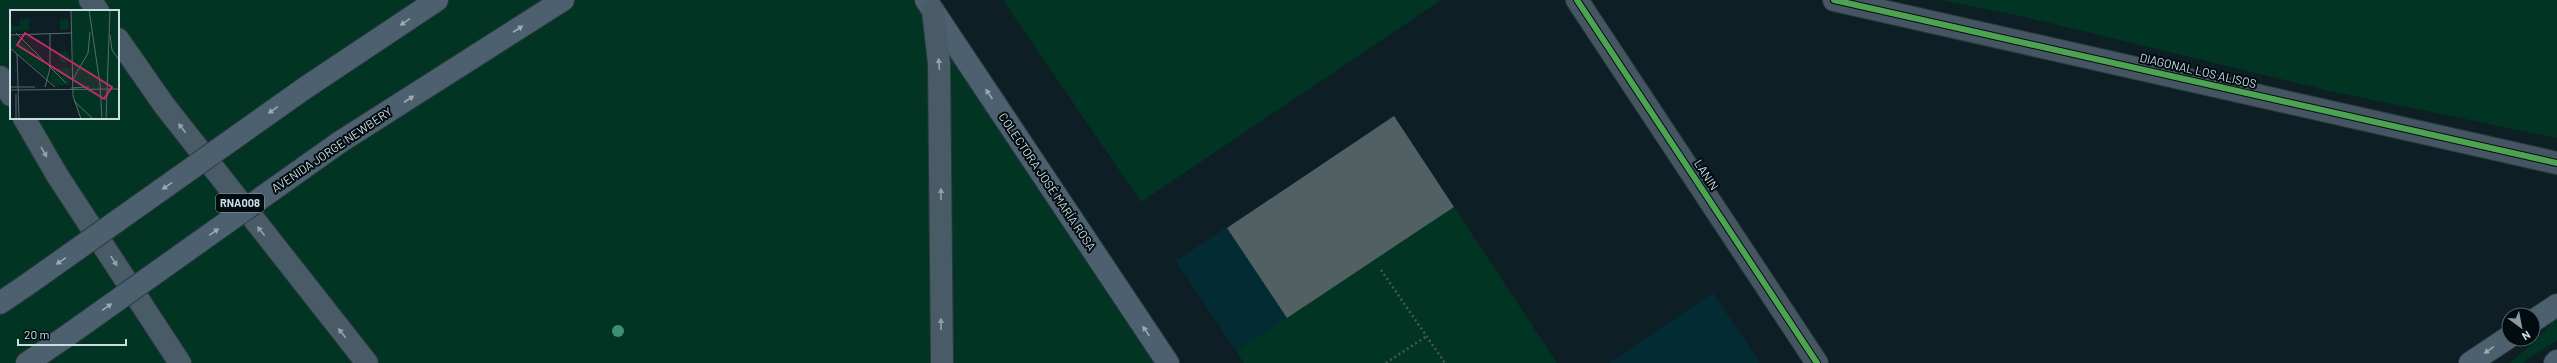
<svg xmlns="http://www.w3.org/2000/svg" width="2557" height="363" font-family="Barlow,sans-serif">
<rect width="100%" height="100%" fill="#0d1f24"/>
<g fill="#022b34">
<path d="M1394 116 1454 207 1236 351 1176 261Z"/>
<path d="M1713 293 1760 363H1609Z"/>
</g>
<g fill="#023423" fill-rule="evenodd">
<path d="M0 0H926L1168 363H0ZM11 11H118V118H11Z"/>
<path d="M1003 0H1441L1141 202Z"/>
<path d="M1941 0H2557V138L2330 91 2021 16Z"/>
<path d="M1454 207 1557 363H1244L1236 351Z"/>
<path d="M2557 318V340L2522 363H2509C2527 351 2541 333 2557 318Z"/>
</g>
<path fill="#516062" d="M1394 116 1454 207 1287 318 1227 228Z"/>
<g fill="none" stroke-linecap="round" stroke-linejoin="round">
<g stroke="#29393d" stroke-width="24">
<g id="street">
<path d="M1577 0 1817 363"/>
<path d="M1834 0 2557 163"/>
</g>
</g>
<g stroke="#29393d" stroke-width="24">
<g id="secondary">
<path d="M926 0 1168 363"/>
<path d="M305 88 437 0"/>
<path d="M340 142 563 0"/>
<path d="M0 303 28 284"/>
<path d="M2533 321 2557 305"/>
<path d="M27 363 64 338"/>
<path d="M2470 363 2509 337"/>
<path d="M2555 363 2557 361"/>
</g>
</g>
<g stroke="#29393d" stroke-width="24">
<g id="highway">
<path d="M90 0 98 11"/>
<path d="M933 11 939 63 942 363"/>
<path d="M118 39 164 105 367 363"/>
<path d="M0 77 11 95"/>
<path d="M24 118 57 175 180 363"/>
</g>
</g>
<g stroke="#47555d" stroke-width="2.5" stroke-dasharray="2 3" stroke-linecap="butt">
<path d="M1381 270 1445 363"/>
<path d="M1386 363 1427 336"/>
</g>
<use href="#street" stroke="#455561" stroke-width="22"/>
<use href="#secondary" stroke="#4d606f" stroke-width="22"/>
<use href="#highway" stroke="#495b67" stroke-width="22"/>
<g stroke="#29393d" stroke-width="24" stroke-linecap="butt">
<g id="secondary-bridge">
<path d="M28 284 305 88"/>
<path d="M64 338 340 142"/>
</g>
</g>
<use href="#secondary-bridge" stroke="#4d606f" stroke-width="22"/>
<g stroke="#020c10" stroke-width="8">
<g id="cycleway">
<path d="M1577 0 1817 363"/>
<path d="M1834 0 2557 163"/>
</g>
</g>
<use href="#cycleway" stroke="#4ca352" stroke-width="6"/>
</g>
<circle fill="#3e8f71" cx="618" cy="331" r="6"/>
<defs><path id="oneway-solid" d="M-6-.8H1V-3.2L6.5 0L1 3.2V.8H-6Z"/></defs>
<g fill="#99abb4">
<use href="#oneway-solid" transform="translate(405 22) rotate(146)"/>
<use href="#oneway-solid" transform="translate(518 29) rotate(-33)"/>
<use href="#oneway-solid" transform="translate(989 94) rotate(-124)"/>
<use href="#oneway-solid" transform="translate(409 99) rotate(-33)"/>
<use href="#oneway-solid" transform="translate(273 110) rotate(145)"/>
<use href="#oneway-solid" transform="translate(167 186) rotate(145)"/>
<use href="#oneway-solid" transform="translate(214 232) rotate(-35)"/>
<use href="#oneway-solid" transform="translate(61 261) rotate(145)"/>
<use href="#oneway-solid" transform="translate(107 307) rotate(-35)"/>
<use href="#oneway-solid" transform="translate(1146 331) rotate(-124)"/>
<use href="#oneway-solid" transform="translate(2489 350) rotate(146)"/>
</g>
<g fill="#91a2ab">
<use href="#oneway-solid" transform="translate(939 64) rotate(-94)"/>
<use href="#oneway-solid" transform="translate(182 128) rotate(-128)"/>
<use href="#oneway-solid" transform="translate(44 152) rotate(60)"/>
<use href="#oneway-solid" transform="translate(941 194) rotate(-90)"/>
<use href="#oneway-solid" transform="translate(261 231) rotate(-128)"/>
<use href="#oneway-solid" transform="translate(114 261) rotate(57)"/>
<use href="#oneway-solid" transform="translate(941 324) rotate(-91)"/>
<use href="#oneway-solid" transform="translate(342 333) rotate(-129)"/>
</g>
<g text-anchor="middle" stroke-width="4" stroke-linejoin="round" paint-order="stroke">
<rect fill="#020c10" stroke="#8f9ea3" stroke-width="1" x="216" y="194" width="48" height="18" rx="3"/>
<g font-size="11" font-weight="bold" fill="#ccdde2">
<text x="240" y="207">RNA008</text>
</g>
<g font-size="12" fill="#ccdde2" stroke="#020c10">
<text transform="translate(2198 71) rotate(13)" y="4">DIAGONAL LOS ALISOS</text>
<text transform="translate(332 150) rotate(-34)" y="4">AVENIDA JORGE NEWBERY</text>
<text transform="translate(1706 175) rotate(57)" y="4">LANIN</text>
<text transform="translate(1047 182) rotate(56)" y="4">COLECTORA JOSÉ MARÍA ROSA</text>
</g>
</g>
<g transform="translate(10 10)">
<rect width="109" height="109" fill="#0d1f24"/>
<path d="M61 0H109V109H71L64 91ZM10 9H19V20L0 22V16H10ZM50 9H58L59 19 51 20H59V12V20H39H50ZM0 26 8 28 39 58 38 69 0 37ZM48.5 47a5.5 5.5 0 1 1 11 0a5.5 5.5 0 1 1-11 0ZM60 58V75L45 76 39 70 42 59Z" fill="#023423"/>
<path fill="none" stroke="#596b70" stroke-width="1" d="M61 0 63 86 71 109M79 0 90 74 92 109M6 23 56 73M0 25 61 23M100 25 102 40 109 50M0 38 45 77M7 44 9 109M63 69 78 43 80 22M0 77H25M35 77 40 59V24M61 78 79 77M0 80 109 79M6 84V109M64 91 83 109M96 109 100 0"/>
<path fill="#c32c68" fill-opacity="0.15" stroke="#c32c68" stroke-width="2" d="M15 23 102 77 94 89 7 35Z"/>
<rect width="109" height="109" fill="none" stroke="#ccdde2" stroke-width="2"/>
</g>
<g transform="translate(2521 327) rotate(148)"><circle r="19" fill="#020c10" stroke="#536064"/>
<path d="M0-3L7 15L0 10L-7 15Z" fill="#899aa0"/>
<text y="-6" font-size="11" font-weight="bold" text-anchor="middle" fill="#ccdde2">N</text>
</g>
<path d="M18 339v6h108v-6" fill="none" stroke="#ccdde2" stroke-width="2"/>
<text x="24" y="339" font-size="12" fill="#ccdde2" stroke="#020c10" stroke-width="3" paint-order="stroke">20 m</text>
</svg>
